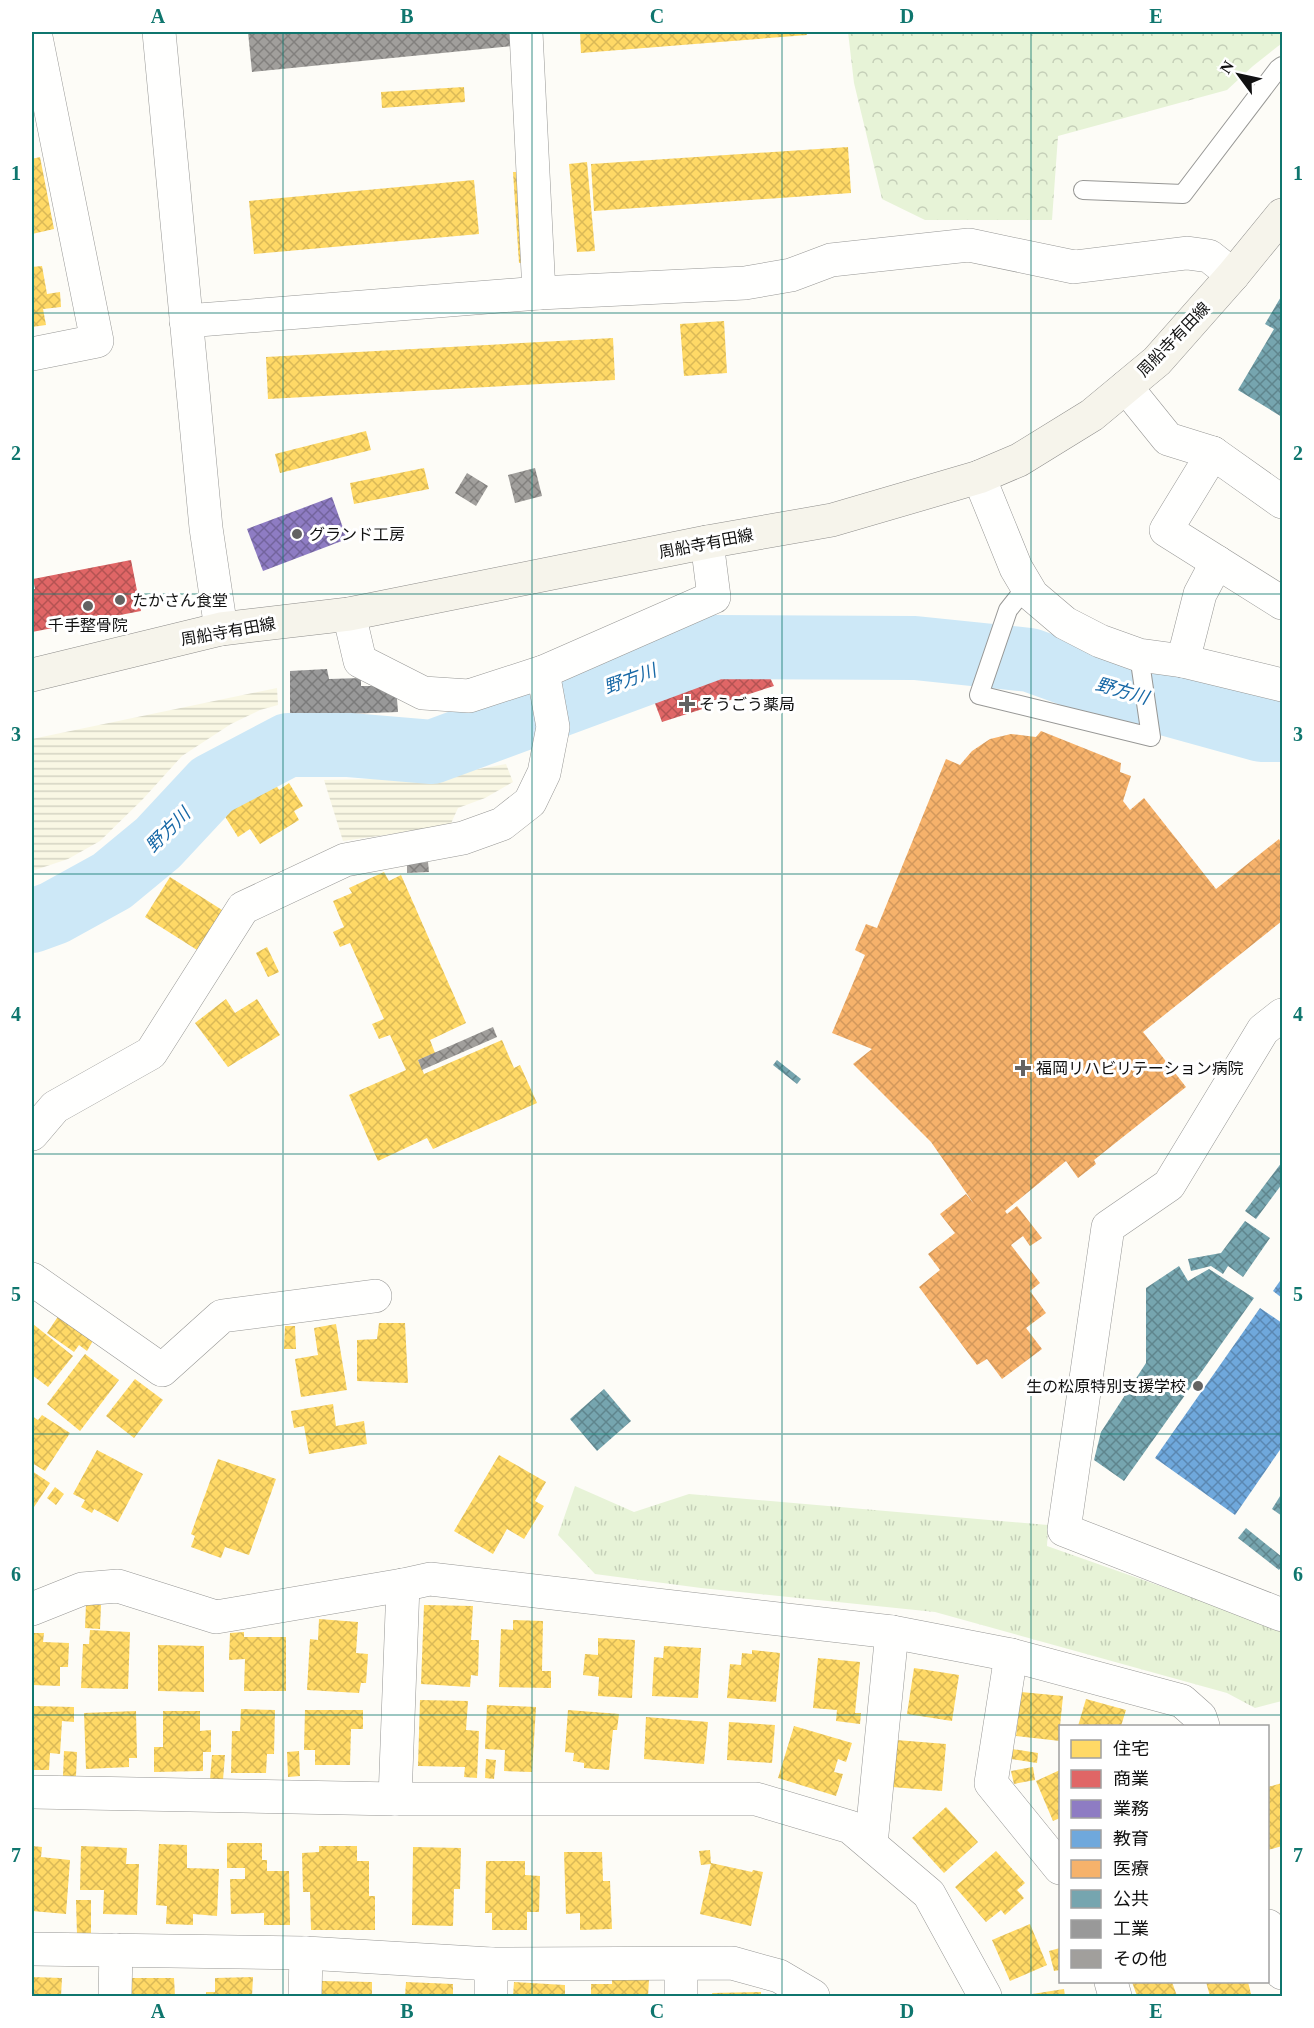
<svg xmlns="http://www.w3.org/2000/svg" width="1314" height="2028" font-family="'Times New Roman','Noto Sans JP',serif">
<defs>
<pattern id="farmland-rules" width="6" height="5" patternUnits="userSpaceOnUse" patternTransform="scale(1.5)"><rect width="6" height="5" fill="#f9f7e4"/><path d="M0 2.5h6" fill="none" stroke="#d4d3c3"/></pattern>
<pattern id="grass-tufts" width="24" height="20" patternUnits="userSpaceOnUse" patternTransform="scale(1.5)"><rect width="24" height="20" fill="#e7f3d7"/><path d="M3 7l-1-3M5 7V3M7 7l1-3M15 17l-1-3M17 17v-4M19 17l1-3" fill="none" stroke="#c5cfb8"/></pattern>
<pattern id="park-crowns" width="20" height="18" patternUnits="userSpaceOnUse" patternTransform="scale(1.5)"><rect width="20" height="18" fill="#e7f3d7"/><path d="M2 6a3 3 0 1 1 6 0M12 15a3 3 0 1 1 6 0" fill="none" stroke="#c5cfb8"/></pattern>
<pattern id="homes-cross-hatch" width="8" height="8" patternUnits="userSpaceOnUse" patternTransform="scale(1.5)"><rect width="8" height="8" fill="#ffd966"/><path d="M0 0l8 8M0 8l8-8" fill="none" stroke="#dab957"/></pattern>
<pattern id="shops-cross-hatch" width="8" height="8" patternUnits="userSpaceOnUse" patternTransform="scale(1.5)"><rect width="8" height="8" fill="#e06666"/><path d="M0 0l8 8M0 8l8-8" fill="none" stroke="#b45353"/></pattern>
<pattern id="offices-cross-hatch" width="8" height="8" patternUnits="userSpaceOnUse" patternTransform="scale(1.5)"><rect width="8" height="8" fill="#8e7cc3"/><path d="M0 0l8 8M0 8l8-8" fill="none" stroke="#73649d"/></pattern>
<pattern id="schools-cross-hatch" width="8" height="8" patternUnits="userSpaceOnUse" patternTransform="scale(1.5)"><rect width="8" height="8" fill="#6fa8dc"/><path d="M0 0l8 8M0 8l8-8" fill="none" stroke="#5a87b1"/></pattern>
<pattern id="health-cross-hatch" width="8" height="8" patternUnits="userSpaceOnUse" patternTransform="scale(1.5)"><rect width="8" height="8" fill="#f6b26b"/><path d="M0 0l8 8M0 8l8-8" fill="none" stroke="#d2985c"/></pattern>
<pattern id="public-cross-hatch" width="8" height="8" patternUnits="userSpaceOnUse" patternTransform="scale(1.5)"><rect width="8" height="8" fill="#76a5af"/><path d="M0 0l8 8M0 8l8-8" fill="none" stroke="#5f858d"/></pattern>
<pattern id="industry-cross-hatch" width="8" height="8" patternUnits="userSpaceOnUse" patternTransform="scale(1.5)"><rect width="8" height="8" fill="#999"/><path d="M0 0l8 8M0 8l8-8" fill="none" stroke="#7b7b7b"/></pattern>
<pattern id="building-cross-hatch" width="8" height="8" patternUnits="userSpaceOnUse" patternTransform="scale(1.5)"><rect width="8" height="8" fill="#a19f9c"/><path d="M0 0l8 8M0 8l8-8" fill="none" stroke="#82807e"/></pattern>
</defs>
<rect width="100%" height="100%" fill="#fdfcf7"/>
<g fill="url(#farmland-rules)">
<path d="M277 688 278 705 260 710 231 724 182 756 143 799 100 841 68 859 32 871V739Z"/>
<path d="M506 764 513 782 485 798 458 808 448 830 413 831 343 841 324 780 430 778Z"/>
</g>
<path fill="url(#grass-tufts)" d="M575 1486 634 1512 689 1494 1048 1525 1047 1546 1282 1629V1701L1255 1708 1227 1693 935 1612 701 1588 595 1574 558 1535Z"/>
<path fill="url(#park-crowns)" d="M848 32H1282V43L1253 66 1227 90 1058 136 1052 220H925L882 199 854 83Z"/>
<g fill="url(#homes-cross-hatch)">
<path d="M580 32H806L807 35 581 53Z"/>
<path d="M464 87 465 102 382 108 381 92Z"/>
<path d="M848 147 851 193 594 211 591 164Z"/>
<path d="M40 157 54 229 32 234V159Z"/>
<path d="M587 162 595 251 577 252 569 164Z"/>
<path d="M513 172H529L536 262 519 263Z"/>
<path d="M474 180 479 234 254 254 249 201Z"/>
<path d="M42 266 47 294 60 292 61 307 43 309 46 325 32 327V267Z"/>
<path d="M724 321 727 373 684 376 680 324Z"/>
<path d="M613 338 615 380 268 399 266 357Z"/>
<path d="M366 431 371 450 280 473 275 454Z"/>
<path d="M424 468 429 489 354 504 350 483Z"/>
<path d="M248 774 252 782 235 793 230 785Z"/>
<path d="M270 775 279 790 289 783 303 806 294 811 299 820 260 844 250 829 238 837 212 796 226 787 233 798Z"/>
<path d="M384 872 389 881 401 875 466 1023 430 1040 435 1053 418 1060 424 1074 502 1040 514 1068 520 1065 537 1103 433 1149 427 1138 378 1161 349 1095 406 1070 390 1035 379 1039 372 1024 384 1019 350 943 340 947 333 932 344 927 333 901 352 893 349 888Z"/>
<path d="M170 877 230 915 205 955 145 917Z"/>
<path d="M267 947 279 972 268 977 256 953Z"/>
<path d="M226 999 235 1013 257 999 280 1035 228 1067 195 1023Z"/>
<path d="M59 1315 94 1339 87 1351 79 1345 74 1352 47 1333Z"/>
<path d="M379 1323H405L408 1383 357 1381V1340L377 1339Z"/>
<path d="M33 1324 73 1356 48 1387 32 1375Z"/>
<path d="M336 1324 347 1390 301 1397 295 1359 318 1355 314 1328Z"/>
<path d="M285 1326H295L296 1349H284Z"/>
<path d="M85 1354 119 1380 80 1431 47 1404Z"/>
<path d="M135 1379 163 1400 134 1438 106 1416Z"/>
<path d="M333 1404 336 1426 364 1421 367 1444 309 1454 304 1426 294 1428 291 1411Z"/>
<path d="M42 1415 70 1433 45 1471 32 1463V1416L38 1420Z"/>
<path d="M97 1450 143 1474 118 1522 94 1509 92 1513 81 1507 85 1500 73 1494Z"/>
<path d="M499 1455 546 1482 535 1501 544 1506 524 1539 507 1529 493 1554 454 1531Z"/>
<path d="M218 1459 276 1479 249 1555 225 1547 221 1558 191 1547 195 1536 191 1534Z"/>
<path d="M32 1471 50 1483 32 1510Z"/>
<path d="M55 1487 64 1494 56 1505 47 1498Z"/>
<path d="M86 1604 101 1605 100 1629 85 1628Z"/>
<path d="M424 1605 473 1606 471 1640H479L478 1676 471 1675 470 1687 421 1684Z"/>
<path d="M319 1619 358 1622 356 1653 368 1654 366 1683H361L359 1693 307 1690 310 1639 318 1640Z"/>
<path d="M513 1620 543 1621 542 1671H551V1688L499 1687 501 1629 513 1630Z"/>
<path d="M90 1630 130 1632 128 1689 81 1688 83 1644H89Z"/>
<path d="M244 1632V1637H286V1691H244L245 1659 229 1660 230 1633Z"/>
<path d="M32 1633H44L43 1642 69 1643 68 1667H60V1686L32 1685Z"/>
<path d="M598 1638 635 1640 632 1698 598 1696 599 1677 583 1675 585 1654 598 1655Z"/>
<path d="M158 1645 204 1646V1692L158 1691Z"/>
<path d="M664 1646 701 1648 698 1698 652 1696 654 1657 663 1658Z"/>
<path d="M752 1650 780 1653 776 1702 727 1698 730 1664 741 1665 742 1653 752 1654Z"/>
<path d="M818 1658 860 1662 855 1713H861L860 1724 836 1721 837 1710 813 1708Z"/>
<path d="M914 1668 959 1675 952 1721 907 1714Z"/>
<path d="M1021 1692 1063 1696 1060 1726V1741L1016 1736Z"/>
<path d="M1086 1699 1126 1710 1121 1726H1078Z"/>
<path d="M420 1700 468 1701 466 1730 479 1731 477 1778 464 1777 465 1767 418 1766Z"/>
<path d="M487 1705 536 1707 532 1772 504 1771 505 1750 485 1749Z"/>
<path d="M32 1706 74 1707V1722L62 1721 60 1754 50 1753 49 1770H32Z"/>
<path d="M241 1709 275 1710 274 1754H267L266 1773H231L232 1731H240Z"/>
<path d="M305 1710H363V1729H351L350 1765H315V1750H304Z"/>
<path d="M568 1710 619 1714 617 1730H613L609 1770 584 1768V1763L573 1761 574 1753 565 1752Z"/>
<path d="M136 1711 137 1758H129V1767L86 1769 84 1713Z"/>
<path d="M163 1711H200V1731L211 1730V1752H203V1771L154 1772V1747H163Z"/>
<path d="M646 1717 708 1722 704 1764 644 1759Z"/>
<path d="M729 1722 775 1725 772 1763 727 1760Z"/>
<path d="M794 1726 852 1743 846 1762 838 1759 834 1772 843 1774 836 1796 778 1778Z"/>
<path d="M896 1740 946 1744 942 1791 892 1787Z"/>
<path d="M1012 1749 1038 1753 1037 1763 1011 1759Z"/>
<path d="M64 1751 77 1752 76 1776H63Z"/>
<path d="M299 1751 300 1776 288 1777 287 1752Z"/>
<path d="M212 1755H225L223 1780H210Z"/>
<path d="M486 1759 496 1760 494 1779 485 1778Z"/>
<path d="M1033 1767 1035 1780 1014 1784 1011 1771Z"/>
<path d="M1060 1770V1818L1053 1821 1036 1781Z"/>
<path d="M1282 1783V1846L1268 1850V1787Z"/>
<path d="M946 1807 978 1842 944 1873 912 1838Z"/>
<path d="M227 1843H262V1860H267V1871H289L290 1925H264V1913L231 1914 230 1879H245V1868H227Z"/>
<path d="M159 1844 187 1845V1868L219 1869 217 1916 193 1914V1925L166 1924 167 1906 156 1905Z"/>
<path d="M32 1846 42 1847 41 1857 70 1860 66 1914 32 1911Z"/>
<path d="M81 1846 127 1848 126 1864H139L137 1915 103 1914 104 1890H80Z"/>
<path d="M319 1846H357V1861H369V1896H375V1930H311L310 1892H303L302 1853 319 1852Z"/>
<path d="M413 1847 461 1848 460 1889H454L453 1926 412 1925Z"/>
<path d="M710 1850 711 1864 701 1865 699 1851Z"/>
<path d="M996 1851 1025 1883 1017 1890 1024 1898 1005 1915 1001 1910 986 1922 955 1887Z"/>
<path d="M564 1852H602L603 1881H610L612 1929 580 1930V1913L566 1914Z"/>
<path d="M486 1861H525V1875L540 1876 539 1912H527V1930H492V1913H485Z"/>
<path d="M711 1863 752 1872 753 1870 763 1872 751 1926 700 1914Z"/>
<path d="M76 1900H91V1936L77 1935Z"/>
<path d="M1030 1924 1047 1965 1010 1981 992 1940Z"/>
<path d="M1060 1948V1970L1054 1971 1049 1951Z"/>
<path d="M32 1977 62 1978 61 1996H32Z"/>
<path d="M253 1977 252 1996H206V1992H215V1978Z"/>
<path d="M125 1978H174L175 1996H126Z"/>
<path d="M612 1979 649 1980 648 1996H591V1984H612Z"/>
<path d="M322 1981 372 1982V1996H322Z"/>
<path d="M406 1982 453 1984V1996H405Z"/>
<path d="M514 1982 565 1985V1996H513Z"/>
<path d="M1132 1982H1172L1177 1996H1137Z"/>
<path d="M1206 1982H1248L1251 1994 1244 1996H1210Z"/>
<path d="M1064 1989 1065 1996H1026V1995Z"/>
<path d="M761 1992V1996H713L712 1993Z"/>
</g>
<g fill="url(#shops-cross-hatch)">
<path d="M131 560 141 611 32 632V590L35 589 33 579Z"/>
<path d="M705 666 765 667 774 686 662 722 648 685Z"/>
</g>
<path fill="url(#offices-cross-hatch)" d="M332 497 347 539 263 571 247 529Z"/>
<g fill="url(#schools-cross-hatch)">
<path d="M1282 1278V1298L1273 1291Z"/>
<path d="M1260 1308 1282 1323V1447L1235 1515 1155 1458Z"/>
</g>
<path fill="url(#health-cross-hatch)" d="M1041 731 1121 763 1120 772 1131 776 1123 801 1130 810 1144 798 1216 889 1279 839 1280 841 1282 839V921L1143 1032 1186 1087 1094 1160 1096 1164 1078 1178 1066 1161 1005 1211 1007 1214 1017 1206 1042 1238 1030 1246 1023 1236 1011 1245 1040 1283 1030 1291 1046 1313 1026 1328 1042 1349 1002 1379 987 1359 977 1365 919 1287 940 1270 928 1254 955 1233 940 1214 966 1194 974 1204 931 1142 853 1064 872 1049 832 1033 865 955 855 950 866 924 877 928 946 759 960 765 972 751 990 739 1011 734 1036 737Z"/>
<g fill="url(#public-cross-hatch)">
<path d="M1282 295V417L1238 390 1274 329 1265 324Z"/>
<path d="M777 1060 801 1079 797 1084 773 1065Z"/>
<path d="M1282 1162V1184L1256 1219 1245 1211Z"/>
<path d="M1245 1221 1270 1238 1243 1277 1228 1266 1223 1274 1211 1266 1191 1271 1188 1259 1221 1253Z"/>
<path d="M1179 1266 1188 1281 1209 1269 1254 1298 1124 1481 1094 1460 1101 1432 1146 1363V1288Z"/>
<path d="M604 1389 631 1421 597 1451 570 1419Z"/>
<path d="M1282 1493V1516L1272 1509Z"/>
<path d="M1246 1528 1282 1557V1566L1279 1570 1238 1538Z"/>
</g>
<path fill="url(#industry-cross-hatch)" d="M327 669 329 679 361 678V686H396L398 712 290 716V671Z"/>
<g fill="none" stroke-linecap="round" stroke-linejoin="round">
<path stroke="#cde8f7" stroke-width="64" d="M32 921 54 913 112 881 158 843 212 785 288 745H349L432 752 716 647 915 648 1030 660 1102 686 1261 730H1282"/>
</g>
<g fill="url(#building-cross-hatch)">
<path d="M248 32H511L512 46 252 72Z"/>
<path d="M535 468 542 496 515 503 508 475Z"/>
<path d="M467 473 488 486 476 506 455 493Z"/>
<path d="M428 862 429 872 407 873V864Z"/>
<path d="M493 1027 497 1037 422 1070 418 1060Z"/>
</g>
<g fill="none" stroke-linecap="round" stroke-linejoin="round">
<g stroke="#979795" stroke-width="20">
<g id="service">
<path d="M1083 190 1183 194 1278 69 1282 66"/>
<path d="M1027 586 1008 610 979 695 1151 737 1139 655"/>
</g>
</g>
<g stroke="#979795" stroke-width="34">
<g id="minor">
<path d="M159 32 206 528 221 629"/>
<path d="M526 32 539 293"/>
<path d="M186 321 539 293 745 283 791 275 831 260 969 245 1074 267 1187 253 1209 256 1233 275"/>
<path d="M32 354 97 341 35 32"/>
<path d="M1126 387 1168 439 1213 453 1282 502"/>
<path d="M1213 453 1166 530 1282 603"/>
<path d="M979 477 1016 568 1032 595 1065 623 1100 641 1139 655 1183 661 1282 685"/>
<path d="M349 614 360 661 423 693 469 696 543 672 714 597 707 542"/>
<path d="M1183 661 1200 594 1217 562"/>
<path d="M1282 1015 1263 1030 1169 1185 1108 1227 1064 1530 1282 1615"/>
<path d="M32 1134 55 1107 151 1053 243 908 345 860 463 838 502 824 530 802 544 773 553 727 543 672"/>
<path d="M32 1279 162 1370 222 1316 375 1296"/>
<path d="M32 1609 82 1589 118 1586 216 1617 403 1585 430 1579 892 1632 1011 1655 1182 1701 1200 1717 1203 1726"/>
<path d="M1011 1655 991 1783 1060 1868"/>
<path d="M32 1792 395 1799H756L850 1827 929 1894 985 1996"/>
<path d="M395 1799 403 1585"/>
<path d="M871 1844 892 1632"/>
<path d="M1268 1926 1282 1973"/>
<path d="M32 1949 306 1953 491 1964 732 1963 779 1976 813 1996"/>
<path d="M1111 1982 1115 1996"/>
<path d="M115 1996 116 1950"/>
<path d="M305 1996 306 1953"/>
<path d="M491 1996V1964"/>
<path d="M681 1996V1964"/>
</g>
</g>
<g stroke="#8e8d8b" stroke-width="34">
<path id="secondary" d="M32 675 221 629 349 614 707 542 832 520 979 477 1019 460 1092 415 1157 361 1233 275 1282 215"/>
</g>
<use href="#service" stroke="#fffffe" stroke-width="18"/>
<use href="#minor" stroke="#fffffe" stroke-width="33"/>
<use href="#secondary" stroke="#f6f4eb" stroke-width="33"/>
</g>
<path fill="none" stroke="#0f766e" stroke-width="1.5" stroke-opacity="0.55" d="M283 32V1996M532 32V1996M782 32V1996M1031 32V1996M32 313H1282M32 594H1282M32 874H1282M32 1154H1282M32 1434H1282M32 1715H1282"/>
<g fill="#646362" stroke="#fff" stroke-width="2">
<circle cx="297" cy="534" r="6"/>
<circle cx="120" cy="600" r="6"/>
<circle cx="88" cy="606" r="6"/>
<path d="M684 695h6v6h6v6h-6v6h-6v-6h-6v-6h6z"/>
<path d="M1020 1059h6v6h6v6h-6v6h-6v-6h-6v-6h6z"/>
<circle cx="1198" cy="1386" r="6"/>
</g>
<g text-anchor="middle" stroke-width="6" stroke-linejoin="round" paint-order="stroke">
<g font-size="16" fill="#111" stroke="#fff">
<text transform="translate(1173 339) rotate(-46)" y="6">周船寺有田線</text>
<text transform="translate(706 543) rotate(-11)" y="6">周船寺有田線</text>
<text transform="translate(228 631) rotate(-10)" y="6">周船寺有田線</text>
</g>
<g font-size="16" fill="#111" stroke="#fff" text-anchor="start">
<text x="309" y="540">グランド工房</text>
<text x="132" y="606">たかさん食堂</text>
<text x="88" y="631" text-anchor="middle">千手整骨院</text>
<text x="699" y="710">そうごう薬局</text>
<text x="1036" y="1074">福岡リハビリテーション病院</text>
<text x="1186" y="1392" text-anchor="end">生の松原特別支援学校</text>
</g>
<g font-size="18" font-style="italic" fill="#1768a6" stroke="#fff">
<text transform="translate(630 679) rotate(-20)" y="6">野方川</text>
<text transform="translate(1122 691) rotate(16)" y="6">野方川</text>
<text transform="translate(168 830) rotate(-45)" y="6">野方川</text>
</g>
</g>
<rect width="1314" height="2028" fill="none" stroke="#ffffff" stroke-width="66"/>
<rect x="1059" y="1725" width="210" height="258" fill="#ffffff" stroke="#a0a0a0" stroke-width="1.5"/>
<rect x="1071" y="1740" width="30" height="18" fill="#ffd966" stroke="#a0a0a0" stroke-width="1.5"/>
<text x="1113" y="1755" font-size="18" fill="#111111">住宅</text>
<rect x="1071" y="1770" width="30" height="18" fill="#e06666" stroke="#a0a0a0" stroke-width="1.5"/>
<text x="1113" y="1785" font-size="18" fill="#111111">商業</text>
<rect x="1071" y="1800" width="30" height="18" fill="#8e7cc3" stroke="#a0a0a0" stroke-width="1.5"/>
<text x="1113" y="1815" font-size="18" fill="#111111">業務</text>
<rect x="1071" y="1830" width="30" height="18" fill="#6fa8dc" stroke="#a0a0a0" stroke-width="1.5"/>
<text x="1113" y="1845" font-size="18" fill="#111111">教育</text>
<rect x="1071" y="1860" width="30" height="18" fill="#f6b26b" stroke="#a0a0a0" stroke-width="1.5"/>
<text x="1113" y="1875" font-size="18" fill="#111111">医療</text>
<rect x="1071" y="1890" width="30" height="18" fill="#76a5af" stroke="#a0a0a0" stroke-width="1.5"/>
<text x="1113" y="1905" font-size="18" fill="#111111">公共</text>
<rect x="1071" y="1920" width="30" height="18" fill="#999999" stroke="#a0a0a0" stroke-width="1.5"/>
<text x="1113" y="1935" font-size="18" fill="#111111">工業</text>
<rect x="1071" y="1950" width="30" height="18" fill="#a19f9c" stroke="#a0a0a0" stroke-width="1.5"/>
<text x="1113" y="1965" font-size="18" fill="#111111">その他</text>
<g transform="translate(1239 75) rotate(303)" stroke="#ffffff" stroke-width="4.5" paint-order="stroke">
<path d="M0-4.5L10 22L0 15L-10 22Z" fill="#111111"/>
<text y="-9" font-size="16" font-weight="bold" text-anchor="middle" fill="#111111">N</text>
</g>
<rect x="33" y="33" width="1248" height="1962" fill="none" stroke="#0f766e" stroke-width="2"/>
<g font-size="20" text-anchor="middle" font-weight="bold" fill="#0f766e">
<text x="158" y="23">A</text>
<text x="407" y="23">B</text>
<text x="657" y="23">C</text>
<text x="907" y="23">D</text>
<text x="1156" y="23">E</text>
<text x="16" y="180">1</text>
<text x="1298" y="180">1</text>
<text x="16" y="460">2</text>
<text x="1298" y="460">2</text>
<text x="16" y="741">3</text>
<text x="1298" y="741">3</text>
<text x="16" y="1021">4</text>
<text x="1298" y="1021">4</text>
<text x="16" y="1301">5</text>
<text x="1298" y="1301">5</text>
<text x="16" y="1581">6</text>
<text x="1298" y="1581">6</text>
<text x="16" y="1862">7</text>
<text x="1298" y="1862">7</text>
<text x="158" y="2018">A</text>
<text x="407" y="2018">B</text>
<text x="657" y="2018">C</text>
<text x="907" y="2018">D</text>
<text x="1156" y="2018">E</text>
</g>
</svg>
